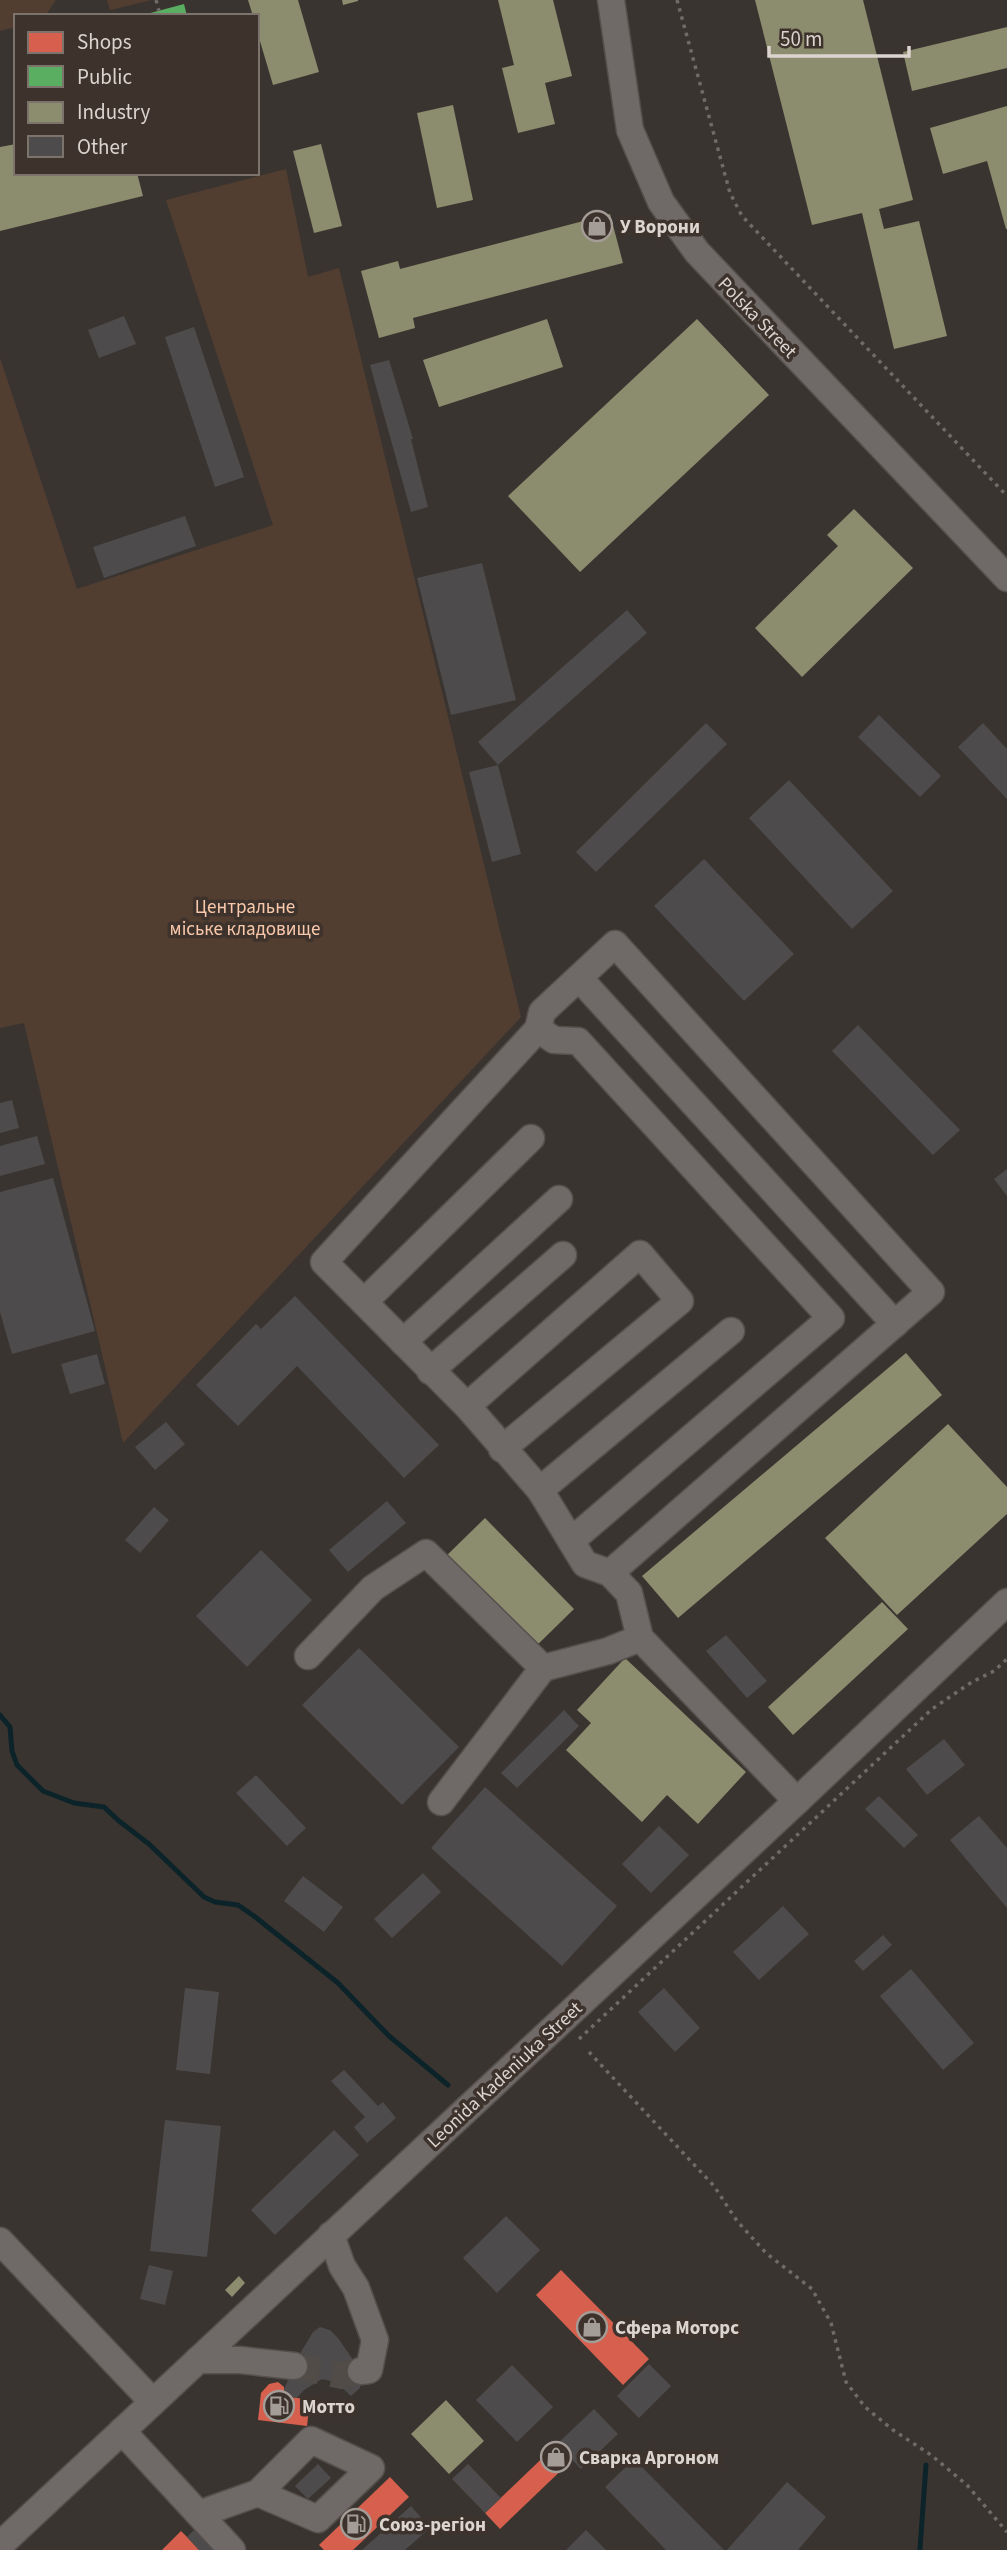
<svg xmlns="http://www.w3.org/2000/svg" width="1007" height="2550" font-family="'Source Sans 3',sans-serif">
<rect width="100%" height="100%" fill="#3a3430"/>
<g fill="#523e31">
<path d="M0 0H56L45 16H16V27L0 31Z"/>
<path d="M107 0H152L110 10Z"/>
<path d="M286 169 308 277 339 268 521 1017 123 1443 24 1023 0 1028V358L77 589 273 525 166 200Z"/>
</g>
<g fill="#d6604d">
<path d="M561 2270 649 2359 623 2385 536 2295Z"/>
<path d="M278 2382 284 2387 285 2396 310 2400 307 2426 258 2420 261 2393 269 2384Z"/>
<path d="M557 2444 572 2460 500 2529 485 2513Z"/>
<path d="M390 2477 409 2497 353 2550H324L319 2545Z"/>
<path d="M181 2531 187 2537 199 2550H162Z"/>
</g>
<path fill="#5aae61" d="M184 4 187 16H143V15Z"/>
<g fill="#8c8c6e">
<path d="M248 0H298L319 72 273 85 257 31V16H253Z"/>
<path d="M342 0H358V1L343 5Z"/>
<path d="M498 0H553L572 76 545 83 555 124 518 133 502 68 514 65Z"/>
<path d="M755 0H863L913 200 879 209 884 229 919 221 947 336 894 349 862 213 812 225Z"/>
<path d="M1007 27V68L912 91 903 52Z"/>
<path d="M453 105 473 200 437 208 417 113Z"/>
<path d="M1007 106V229H1006L987 161 943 174 930 128Z"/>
<path d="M16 144V173H137L143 196 0 231V147Z"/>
<path d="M321 144 342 226 314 233 293 151Z"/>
<path d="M610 214 623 263 413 318 415 328 379 338 361 271 398 261 400 269Z"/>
<path d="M547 319 563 367 439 407 423 360Z"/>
<path d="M697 319 769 395 580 572 508 496Z"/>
<path d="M854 509 913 568 802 677 755 628 838 546 827 535Z"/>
<path d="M906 1353 942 1395 678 1618 642 1576Z"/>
<path d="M948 1424 1007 1487V1514L897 1615 825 1538Z"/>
<path d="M485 1518 574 1609 529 1653 440 1562Z"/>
<path d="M882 1602 908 1629 793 1735 768 1707Z"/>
<path d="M625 1658 746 1772 698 1824 667 1795 642 1822 566 1750 591 1723 577 1710Z"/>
<path d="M239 2276 245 2283 232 2297 225 2290Z"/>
<path d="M446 2400 484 2441 449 2474 411 2434Z"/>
</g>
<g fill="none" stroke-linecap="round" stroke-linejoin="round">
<g stroke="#0c2429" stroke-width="5">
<path d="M0 1715 10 1727 12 1751 17 1765 43 1791 74 1803 104 1807 119 1821 149 1844 204 1897 215 1902 238 1905 254 1916 338 1983 389 2036 448 2085"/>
<path d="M920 2549 926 2465"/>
</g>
</g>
<g fill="#4e4b4c">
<path d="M124 316 136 344 99 358 88 330Z"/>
<path d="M194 327 244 477 215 487 165 337Z"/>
<path d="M389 360 413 439H411L428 507 411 512 370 365Z"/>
<path d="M185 516 196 546 104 578 93 547Z"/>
<path d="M482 563 516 700 451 715 417 578Z"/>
<path d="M627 610 647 633 498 765 478 742Z"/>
<path d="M879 715 941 776 920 797 858 737Z"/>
<path d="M706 723 727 744 596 872 576 852Z"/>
<path d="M983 723 1007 749V799L958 747Z"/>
<path d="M498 765 521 854 492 862 469 772Z"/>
<path d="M789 780 893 891 852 929 749 818Z"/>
<path d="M704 859 794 954 744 1001 654 906Z"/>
<path d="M858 1025 960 1130 933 1155 832 1051Z"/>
<path d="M12 1100 19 1128 0 1133V1103Z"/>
<path d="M37 1136 45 1164 0 1176V1146Z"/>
<path d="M1007 1169V1196L994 1179Z"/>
<path d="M53 1178 95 1331 12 1354 0 1312V1192Z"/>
<path d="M295 1296 439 1445 404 1478 297 1366 238 1426 196 1385 256 1324 261 1329Z"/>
<path d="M97 1354 105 1384 70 1394 61 1364Z"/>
<path d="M166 1422 185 1444 155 1470 135 1447Z"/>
<path d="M387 1501 406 1523 348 1572 329 1550Z"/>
<path d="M154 1507 169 1520 140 1553 125 1540Z"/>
<path d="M261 1550 312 1600 247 1667 196 1616Z"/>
<path d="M726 1635 767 1681 747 1698 706 1651Z"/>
<path d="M359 1648 459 1747 402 1805 302 1705Z"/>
<path d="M564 1710 579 1726 517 1788 501 1773Z"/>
<path d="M944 1739 965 1765 927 1795 906 1769Z"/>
<path d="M256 1775 306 1828 287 1846 236 1793Z"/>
<path d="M485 1787 617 1906 562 1966 431 1848Z"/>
<path d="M879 1796 918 1835 904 1848 865 1809Z"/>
<path d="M979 1816 1007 1848V1908L950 1840Z"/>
<path d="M659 1826 689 1855 651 1893 622 1864Z"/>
<path d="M423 1873 441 1892 392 1938 374 1919Z"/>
<path d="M303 1876 343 1907 324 1932 284 1901Z"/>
<path d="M783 1906 809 1934 759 1980 733 1952Z"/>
<path d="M883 1935 892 1945 863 1971 854 1961Z"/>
<path d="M911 1969 974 2043 943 2070 880 1996Z"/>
<path d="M185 1988 219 1992 210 2074 176 2070Z"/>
<path d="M664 1988 700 2028 675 2052 638 2012Z"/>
<path d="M344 2070 378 2106 383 2102 396 2118 367 2143 354 2127 365 2117 331 2081Z"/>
<path d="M165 2120 221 2126 207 2257 150 2251Z"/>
<path d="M334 2130 359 2155 275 2235 251 2210Z"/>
<path d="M506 2216 540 2250 497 2293 463 2258Z"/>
<path d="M149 2265 173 2271 165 2305 140 2299Z"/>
<path d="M320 2327 330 2330 338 2338 362 2373 360 2388 351 2396 336 2382 322 2379 304 2390 297 2398 285 2396 284 2390 295 2362 313 2332Z"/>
<path d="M649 2364 671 2386 639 2418 617 2396Z"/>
<path d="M512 2365 553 2407 517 2442 476 2400Z"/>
<path d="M594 2409 618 2434 581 2469 557 2444Z"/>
<path d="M634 2459 724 2550H666L605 2487Z"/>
<path d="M318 2464 331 2478 308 2499 295 2486Z"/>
<path d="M468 2464 501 2498 485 2513 452 2479Z"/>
<path d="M787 2482 826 2517 798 2550H727Z"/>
<path d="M411 2506 430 2528 405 2550H362Z"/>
<path d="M201 2523 220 2550H199L187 2537Z"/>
<path d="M586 2530 606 2550H566Z"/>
</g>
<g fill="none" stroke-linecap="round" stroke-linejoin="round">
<path stroke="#524c48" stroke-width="26" stroke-dasharray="26 13" stroke-linecap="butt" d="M294 2366 342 2376 361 2371"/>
<g stroke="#55504c" stroke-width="29">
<g id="minor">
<path d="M611 0 630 130 661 202 697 252 1007 578"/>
<path d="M579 978 895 1324"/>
<path d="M538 1029 554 1040 578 1041 831 1318 571 1541"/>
<path d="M364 1302 531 1138"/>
<path d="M403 1342 559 1199"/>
<path d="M430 1371 563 1255"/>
<path d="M467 1406 640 1254 680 1301 502 1449"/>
<path d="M540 1490 731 1331"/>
<path d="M610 1573 931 1292 615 944 542 1012 538 1029 324 1262 467 1406 540 1490 585 1564 610 1573 629 1593 640 1638 797 1801"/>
<path d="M308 1656 373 1588 426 1553 543 1668"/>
<path d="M441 1802 543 1668 608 1651 640 1638"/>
<path d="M331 2235 342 2266 356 2288 375 2340 369 2370 361 2371"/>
<path d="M0 2241 153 2402"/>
<path d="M198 2360H240L294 2366"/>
<path d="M122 2431 232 2550"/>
<path d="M199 2514 258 2493 318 2519 371 2468 311 2440 258 2493"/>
<path d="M0 2545 797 1801 1007 1602"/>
</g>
</g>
<g stroke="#706b68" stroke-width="3.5" stroke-dasharray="3.5 5" stroke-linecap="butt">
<path d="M156 0 159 11"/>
<path d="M677 0 730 193 742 216 1007 496"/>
<path d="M579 2039 932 1709 972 1682 994 1671 1007 1659"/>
<path d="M589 2052 714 2186 737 2221 766 2253 812 2289 831 2323 846 2382 865 2407 893 2430 931 2455 967 2485 1007 2532"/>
</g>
<use href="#minor" stroke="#6f6a68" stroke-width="26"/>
</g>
<defs>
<g id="shop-ring" transform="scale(1.575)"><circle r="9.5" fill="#3e332c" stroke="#a39c97" stroke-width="1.5"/><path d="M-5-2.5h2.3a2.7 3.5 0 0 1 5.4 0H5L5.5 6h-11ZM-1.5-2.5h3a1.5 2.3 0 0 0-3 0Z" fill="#a39c97"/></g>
<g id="fuel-ring" transform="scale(1.575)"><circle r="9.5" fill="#3e332c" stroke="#a39c97" stroke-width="1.5"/><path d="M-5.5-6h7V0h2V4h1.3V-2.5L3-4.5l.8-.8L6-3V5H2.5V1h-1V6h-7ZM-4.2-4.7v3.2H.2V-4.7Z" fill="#a39c97"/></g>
</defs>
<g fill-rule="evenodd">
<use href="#shop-ring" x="597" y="226"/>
<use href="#shop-ring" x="592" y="2327"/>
<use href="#fuel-ring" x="279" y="2406"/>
<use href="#shop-ring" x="556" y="2457"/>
<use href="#fuel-ring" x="356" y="2524"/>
</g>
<g text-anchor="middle" stroke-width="7" stroke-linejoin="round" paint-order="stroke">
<g font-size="19" font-weight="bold" fill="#dbd4cf" stroke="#3e332c" text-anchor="start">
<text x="620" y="233">У Ворони</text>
<text x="615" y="2334">Сфера Моторс</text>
<text x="302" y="2413">Мотто</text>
<text x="579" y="2464">Сварка Аргоном</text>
<text x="379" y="2531">Союз-регіон</text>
</g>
<g font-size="19" fill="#dbd4cf" stroke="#3e332c">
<text transform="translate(758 317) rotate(46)" y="7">Polska Street</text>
<text transform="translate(504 2074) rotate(-43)" y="7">Leonida Kadeniuka Street</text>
</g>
<g font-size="19" fill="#f9c8aa" stroke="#3e332c">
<text x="245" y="913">Центральне<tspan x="245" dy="22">міське кладовище</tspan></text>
</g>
</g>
<rect x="14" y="14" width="245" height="161" fill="#3e332c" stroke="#7d736d" stroke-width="2"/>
<rect x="28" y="32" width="35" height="21" fill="#d6604d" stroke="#7d736d" stroke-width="2"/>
<text x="77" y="49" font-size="21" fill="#dbd4cf">Shops</text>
<rect x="28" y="66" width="35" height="21" fill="#5aae61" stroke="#7d736d" stroke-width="2"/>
<text x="77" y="84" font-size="21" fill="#dbd4cf">Public</text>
<rect x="28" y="102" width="35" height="21" fill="#8c8c6e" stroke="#7d736d" stroke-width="2"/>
<text x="77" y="119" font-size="21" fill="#dbd4cf">Industry</text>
<rect x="28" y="136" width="35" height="21" fill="#4e4b4c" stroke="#7d736d" stroke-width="2"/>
<text x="77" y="154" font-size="21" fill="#dbd4cf">Other</text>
<path d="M769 46v10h140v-10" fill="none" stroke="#dbd4cf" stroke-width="3.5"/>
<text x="780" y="46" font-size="21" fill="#dbd4cf" stroke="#3e332c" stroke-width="5" paint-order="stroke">50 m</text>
</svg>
